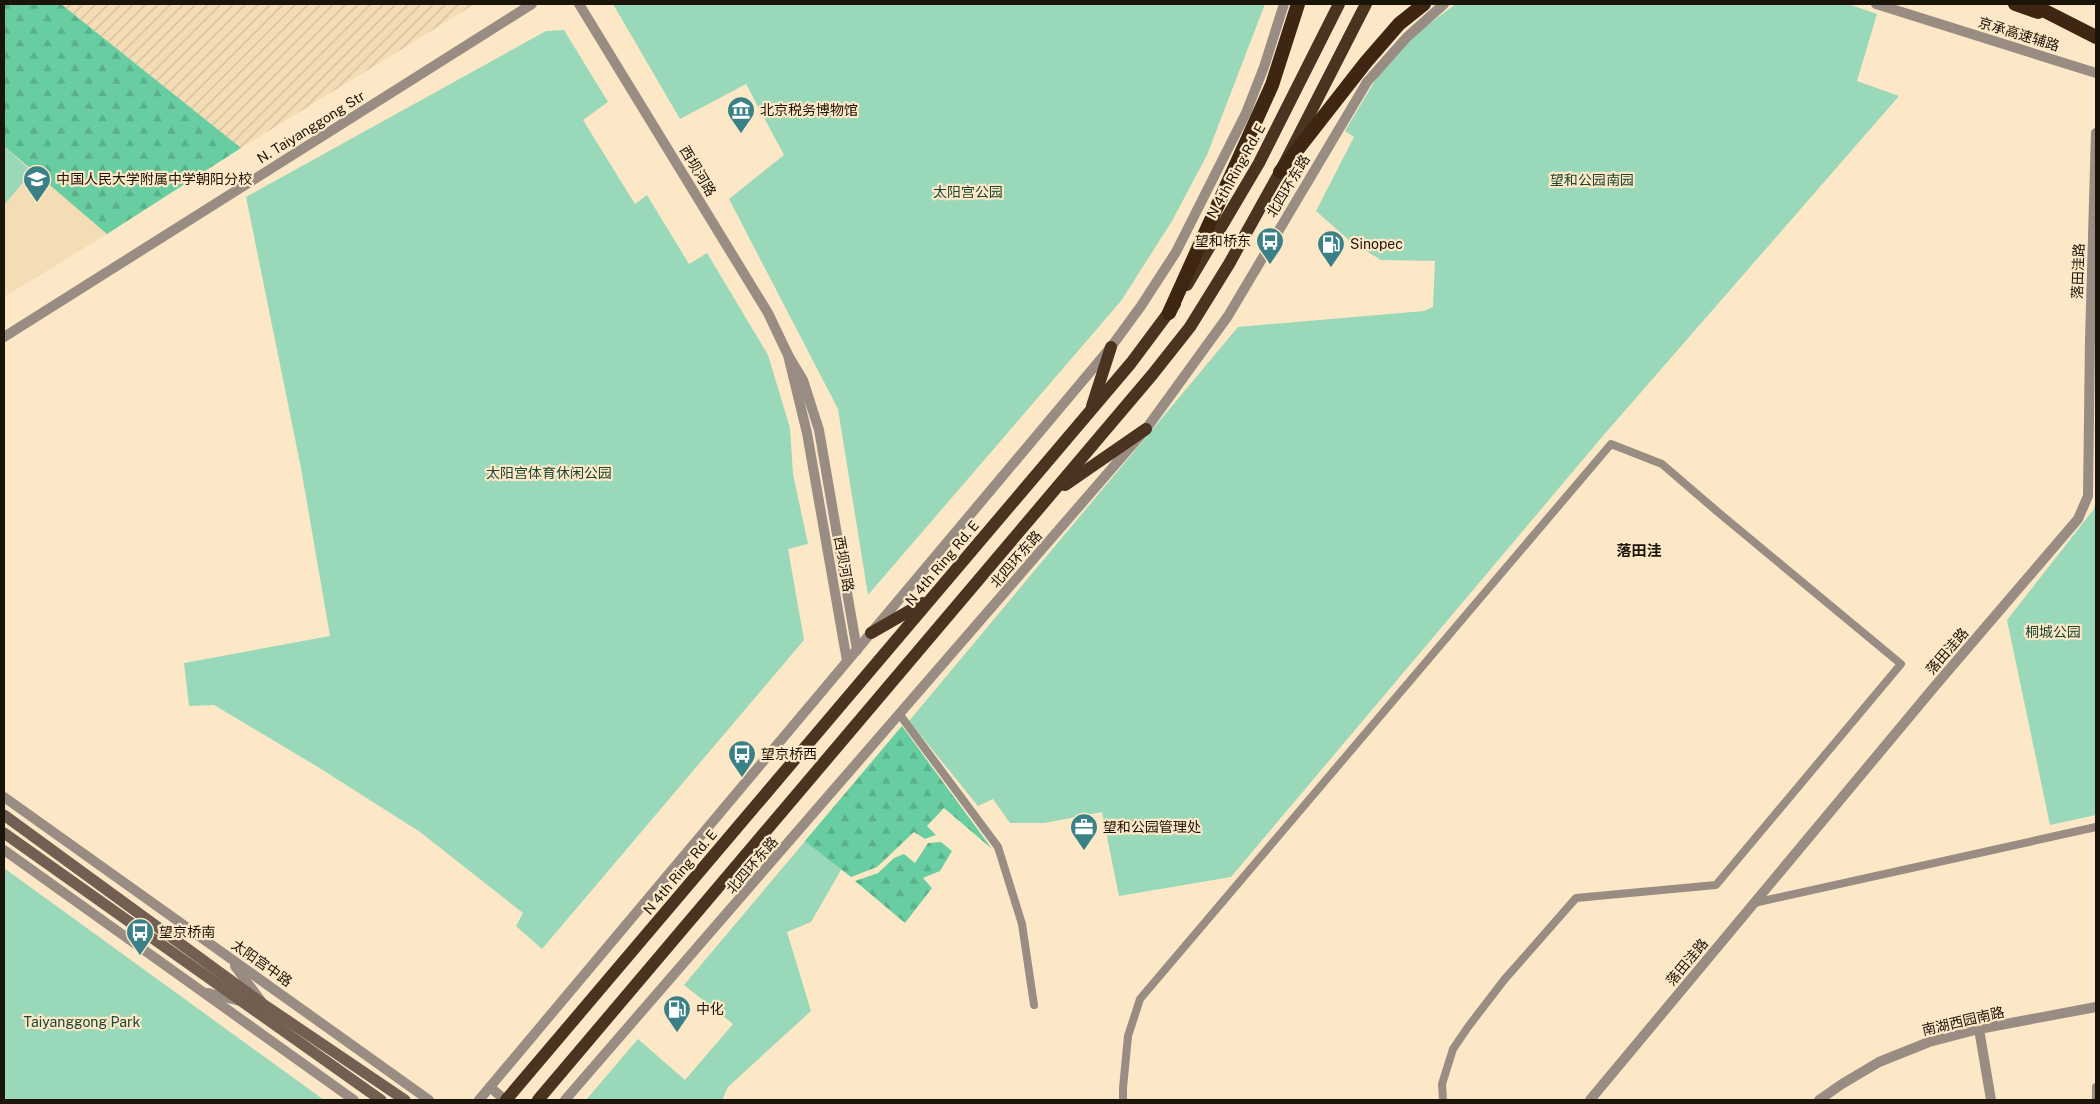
<svg xmlns="http://www.w3.org/2000/svg" width="2100" height="1104" font-family="'Public Sans','Noto Sans SC',sans-serif">
<defs>
<pattern id="industrial-furrows" width="10" height="10" patternUnits="userSpaceOnUse" patternTransform="scale(1.25)"><rect width="10" height="10" fill="#f4dcb5"/><path d="M-1 1l2-2M0 10L10 0M9 11l2-2" fill="none" stroke="#d1bc9a"/></pattern>
<pattern id="forest-firs" width="22" height="20" patternUnits="userSpaceOnUse" patternTransform="scale(1.25)"><rect width="22" height="20" fill="#68cea2"/><path d="M5 1l3.5 6h-7zM16 11l3.5 6h-7z" fill="#5ab08a"/></pattern>
</defs>
<rect width="100%" height="100%" fill="#fce8c7"/>
<path fill="url(#industrial-furrows)" d="M61 4H475L241 148Z"/>
<path fill="#f4dcb5" d="M4 146 107 234 4 297Z"/>
<g fill="#99d8b9">
<path d="M613 4H1265L1207 155 1172 221 1121 301 868 595 838 409 729 199 784 155 746 84 680 119Z"/>
<path d="M1456 4H1848L1877 14 1857 81 1899 96 1602 437 1231 877 1119 896 1102 812 1044 823H1010L993 799 978 806 909 721 1238 327 1424 311 1433 307 1435 261 1381 260 1350 241 1316 211 1354 137 1345 131 1379 74 1411 37Z"/>
<path d="M564 30 608 102 583 120 635 204 647 195 689 264 707 253 768 355 790 428 793 474 808 544 788 549 804 640 542 949 516 926 523 913 420 832 318 767 214 705 189 706 184 663 330 636 301 468 246 197 546 31Z"/>
<path d="M4 146 32 172 4 205Z"/>
<path d="M2096 498V815L2050 825 2007 620 2094 509Z"/>
<path d="M902 726 841 870 811 922 787 932 811 1011 728 1087 722 1100H586L638 1039 685 1080 733 1024 684 985Z"/>
<path d="M4 868 324 1100H4Z"/>
</g>
<g fill="url(#forest-firs)">
<path d="M4 4H61L241 148 107 234 4 146Z"/>
<path d="M902 726 992 849 944 808 927 826 936 835 925 839 914 832 877 867 851 877 805 841Z"/>
<path d="M941 842 952 851 940 871 923 878 932 888 905 923 855 881 878 873 894 858 904 854 915 863 928 843Z"/>
</g>
<g fill="none" stroke-linecap="round" stroke-linejoin="round">
<g stroke="#998c82" stroke-width="8">
<path d="M900 715 998 847 1022 924 1034 1005"/>
<path d="M1754 903 2096 827"/>
<path d="M2096 1087V1098"/>
<path d="M1123 1100V1088L1128 1036 1140 999 1611 444 1662 464 1719 513 1901 664 1716 885 1576 898 1504 980 1468 1027 1453 1049 1442 1084 1443 1100"/>
</g>
<g stroke="#998c82" stroke-width="10">
<path d="M579 4 768 313 788 355"/>
<path d="M1876 4 2096 73"/>
<path d="M4 337 532 4"/>
<path d="M847 661 807 433 788 355 803 380 819 430 857 650"/>
<path d="M4 797 429 1100"/>
<path d="M4 850 354 1100"/>
<path d="M235 966 261 1001"/>
<path d="M208 993 240 1001"/>
<path d="M1979 1029 1991 1100"/>
<path d="M490 1087 505 1100"/>
<path d="M479 1100 1111 347 1141 306 1176 252 1246 113 1264 67 1284 4"/>
<path d="M565 1100 1146 429 1228 316 1367 82 1407 37 1444 4"/>
<path d="M1590 1100 1935 686 2078 519 2088 496 2090 339 2096 133"/>
<path d="M1819 1100 1842 1084 1879 1062 1929 1042 1979 1029 2096 1007"/>
</g>
<g stroke="#725f51" stroke-width="11">
<path d="M4 815 263 1004 405 1100"/>
<path d="M4 833 381 1100"/>
</g>
<g stroke="#4a3320" stroke-width="12">
<path d="M1187 285 1259 163 1339 4"/>
<path d="M1092 406 1111 347"/>
<path d="M1065 485 1146 429"/>
<path d="M871 633 923 603"/>
<path d="M506 1100 1131 363 1175 304"/>
<path d="M538 1100 1152 375 1190 327 1229 264 1280 172 1366 4"/>
</g>
<g stroke="#3e2612" stroke-width="14">
<path d="M2015 4 2038 12"/>
<path d="M2031 4 2096 37"/>
<path d="M1280 172 1366 62 1399 24 1424 4"/>
<path d="M1169 313 1272 85 1298 4"/>
</g>
</g>
<defs>
<g id="museum-pin" transform="scale(1.4375)"><path d="M0 17L-7.5 6A9.5 9.5 0 1 1 7.5 6Z" fill="#398186" stroke="#fce8c7"/><path d="M0-6L6-3V-2H-6V-3ZM-5-1h2V3h-2ZM-1-1h2V3h-2ZM3-1h2V3H3ZM-6 4H6V6H-6Z" fill="#fff"/></g>
<g id="school-pin" transform="scale(1.4375)"><path d="M0 17L-7.5 6A9.5 9.5 0 1 1 7.5 6Z" fill="#398186" stroke="#fce8c7"/><path d="M0-5L7-2L0 1L-7-2ZM-4 1L0 2.5L4 1V4Q0 6-4 4Z" fill="#fff"/></g>
<g id="bus-pin" transform="scale(1.4375)"><path d="M0 17L-7.5 6A9.5 9.5 0 1 1 7.5 6Z" fill="#398186" stroke="#fce8c7"/><path d="M-5-6H5V4H4V6H2V4H-2V6H-4V4H-5ZM-3.5-4V0h7V-4ZM-3.5 1.2v1.5H-2V1.2ZM2 1.2v1.5H3.5V1.2Z" fill="#fff"/></g>
<g id="fuel-pin" transform="scale(1.4375)"><path d="M0 17L-7.5 6A9.5 9.5 0 1 1 7.5 6Z" fill="#398186" stroke="#fce8c7"/><path d="M-5.5-6h7V0h2V4h1.3V-2.5L3-4.5l.8-.8L6-3V5H2.5V1h-1V6h-7ZM-4.2-4.7v3.2H.2V-4.7Z" fill="#fff"/></g>
<g id="office-pin" transform="scale(1.4375)"><path d="M0 17L-7.5 6A9.5 9.5 0 1 1 7.5 6Z" fill="#398186" stroke="#fce8c7"/><path d="M-6-3h4V-5.5h4V-3h4V5H-6ZM-1-4.5V-3h2v-1.5ZM-6 0V1H6V0Z" fill="#fff"/></g>
</defs>
<g fill-rule="evenodd">
<use href="#museum-pin" x="741" y="110"/>
<use href="#school-pin" x="37" y="179"/>
<use href="#bus-pin" x="1270" y="241"/>
<use href="#fuel-pin" x="1331" y="244"/>
<use href="#bus-pin" x="742" y="754"/>
<use href="#office-pin" x="1084" y="827"/>
<use href="#bus-pin" x="140" y="932"/>
<use href="#fuel-pin" x="677" y="1009"/>
</g>
<g text-anchor="middle" stroke-width="4.5" stroke-linejoin="round" paint-order="stroke">
<g font-size="14" fill="#1b1409" stroke="#fce8c7">
<text transform="translate(2019 34) rotate(17)" y="5">京承高速辅路</text>
<text transform="translate(311 127) rotate(-32)" y="5">N. Taiyanggong Str</text>
<text transform="translate(698 171) rotate(59)" y="5">西坝河路</text>
<text transform="translate(1236 171) rotate(-61)" y="5">N 4th Ring Rd. E</text>
<text transform="translate(1288 186) rotate(-59)" y="5">北四环东路</text>
<text transform="translate(2078 271) rotate(-88)" y="5">落田洼路</text>
<text transform="translate(1016 559) rotate(-49)" y="5">北四环东路</text>
<text transform="translate(942 563) rotate(-50)" y="5">N 4th Ring Rd. E</text>
<text transform="translate(844 564) rotate(80)" y="5">西坝河路</text>
<text transform="translate(1947 651) rotate(-49)" y="5">落田洼路</text>
<text transform="translate(752 865) rotate(-49)" y="5">北四环东路</text>
<text transform="translate(680 872) rotate(-50)" y="5">N 4th Ring Rd. E</text>
<text transform="translate(1687 962) rotate(-50)" y="5">落田洼路</text>
<text transform="translate(262 963) rotate(35)" y="5">太阳宫中路</text>
<text transform="translate(1963 1021) rotate(-13)" y="5">南湖西园南路</text>
</g>
<g font-size="14" fill="#1b1409" stroke="#fce8c7" text-anchor="start">
<text x="760" y="115">北京税务博物馆</text>
<text x="56" y="184">中国人民大学附属中学朝阳分校</text>
<text x="1251" y="246" text-anchor="end">望和桥东</text>
<text x="1350" y="249">Sinopec</text>
<text x="761" y="759">望京桥西</text>
<text x="1103" y="832">望和公园管理处</text>
<text x="159" y="937">望京桥南</text>
<text x="696" y="1014">中化</text>
</g>
<g font-size="14" fill="#1b4735" stroke="#fce8c7">
<text x="1592" y="185">望和公园南园</text>
<text x="968" y="197">太阳宫公园</text>
<text x="549" y="478">太阳宫体育休闲公园</text>
<text x="2053" y="637">桐城公园</text>
<text x="82" y="1027">Taiyanggong Park</text>
</g>
<g font-size="15" font-weight="bold" fill="#1b1409" stroke="#fce8c7">
<text x="1639" y="556">落田洼</text>
</g>
</g>
<rect width="2100" height="1104" fill="none" stroke="#1b1409" stroke-width="10"/>
</svg>
